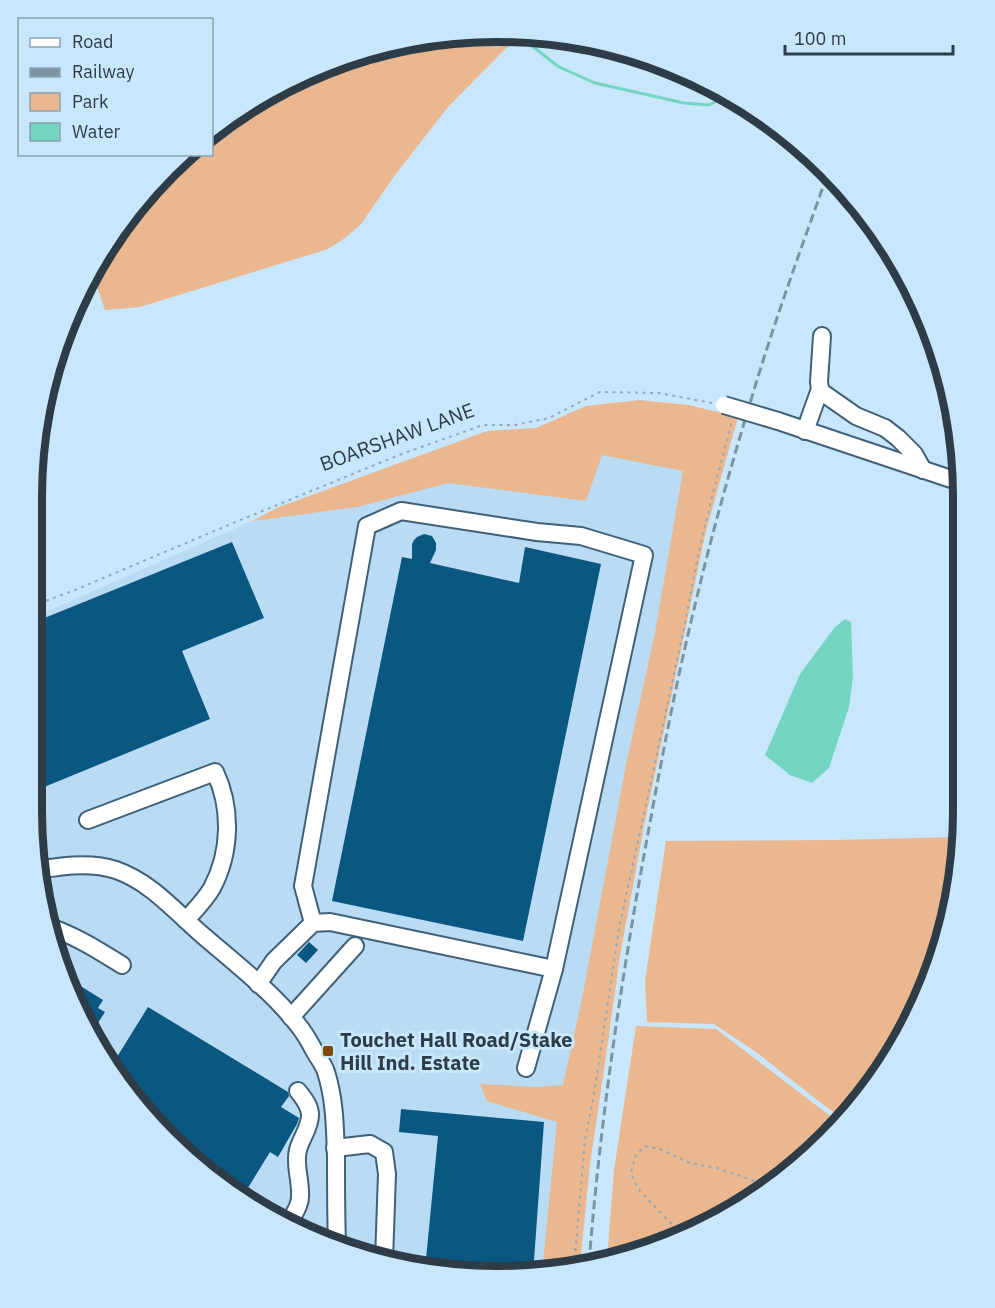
<svg xmlns="http://www.w3.org/2000/svg" width="995" height="1308" font-family="'IBM Plex Sans',sans-serif">
<rect width="100%" height="100%" fill="#c9e7fc"/>
<path fill="#b9dbf4" d="M601 447 712 475 575 1121 562 1269 528 1276 406 1267 291 1228 190 1161 94 1044 47 931 32 810V618L252 521 444 474Z"/>
<g fill="#eab78e">
<path d="M497 32 524 34 526 36 506 48 448 107 395 175 361 224 345 238 328 249 140 307 105 310 92 272 128 214 191 155 212 154V135L238 110 319 67 406 41Z"/>
<path d="M639 400 689 405 738 417 706 531 644 826 620 956 604 1070 590 1164 580 1265 542 1273 557 1122 487 1101 480 1084 536 1087 563 1085 582 999 626 765 655 633 683 471 602 455 586 501 448 483 357 507 252 521 279 507 487 431 536 428 586 406Z"/>
<path d="M959 837V872L939 961 885 1069 843 1120 756 1052 714 1024 647 1022 645 981 666 841 835 840Z"/>
<path d="M636 1026 716 1029 838 1122H841L827 1140 757 1198 648 1252 607 1260 614 1170Z"/>
</g>
<path fill="#74d5c2" d="M845 619 851 622 853 677 849 707 829 768 812 783 790 775 765 755 800 674 835 627Z"/>
<g fill="none" stroke-linecap="round" stroke-linejoin="round">
<path stroke="#74d5c2" stroke-width="3" d="M523 39 559 67 595 83 684 103 709 105 728 95"/>
</g>
<g fill="#0a5881">
<path d="M424 534 432 536 436 543V550L430 563 519 583 525 547 601 564 523 941 332 901 402 557 412 559V544L414 540 417 537Z"/>
<path d="M232 542 264 618 182 651 210 719 32 792V623Z"/>
<path d="M309 942 318 950 306 963 297 955Z"/>
<path d="M66 977 103 1000 98 1008 105 1012 90 1035Z"/>
<path d="M148 1007 288 1092 289 1096 281 1107 299 1118 297 1124 278 1157 270 1152 243 1196 190 1161 112 1065Z"/>
<path d="M401 1109 544 1122 533 1274 528 1276 425 1269 438 1136 399 1132Z"/>
</g>
<g fill="none" stroke-linecap="round" stroke-linejoin="round">
<g stroke="#406178" stroke-width="20">
<g id="minor">
<path d="M822 336 819 382 820 389 823 393 856 416 885 428 898 438 914 454 923 470"/>
<path d="M778 421 960 482"/>
<path d="M805 431 820 389"/>
<path d="M88 820 215 772C232 808 231 852 212 888 205 900 195 910 186 920"/>
<path d="M39 870C64 865 92 862 116 870 150 882 173 909 199 932 231 960 273 992 298 1025 305 1033 310 1043 315 1052 319 1059 324 1065 326 1072 335 1100 335 1129 336 1157 336 1186 336 1215 337 1244"/>
<path d="M313 923 303 886 367 526 401 511 537 532 581 536 644 555 554 969 526 1068"/>
<path d="M47 926C74 935 98 950 122 965"/>
<path d="M258 984 274 961 313 923 330 922 554 969"/>
<path d="M291 1017 355 946"/>
<path d="M335 1148 370 1144 384 1152 387 1174 384 1260"/>
<path d="M287 1225C302 1204 302 1198 298 1173 297 1166 296 1158 298 1150 301 1138 310 1128 310 1115 310 1105 303 1098 298 1091"/>
</g>
</g>
<g stroke="#91aabb" stroke-width="2" stroke-dasharray="3 4.5" stroke-linecap="butt">
<path d="M32 606 75 590 238 521 399 455 483 425H515L549 418 600 392 659 393 712 403"/>
<path d="M682 1235 638 1189 631 1173 636 1154 646 1146 660 1149 690 1163 717 1168 752 1180 768 1188"/>
<path d="M574 1266 585 1140 594 1094 619 929 684 628 698 555 711 501 732 421"/>
</g>
<use href="#minor" stroke="#fff" stroke-width="16"/>
<path stroke="#7c93a2" stroke-width="3" stroke-dasharray="9 4.5" stroke-linecap="butt" d="M589 1263C599 1136 617 1009 639 883 656 789 673 694 696 601 712 533 731 466 751 400 774 322 802 246 829 170"/>
<g stroke="#406178" stroke-width="20" stroke-linecap="butt">
<path id="minor-bridge" d="M724 405 778 421"/>
</g>
<use href="#minor-bridge" stroke="#fff" stroke-width="16"/>
</g>
<rect fill="#814500" stroke="#c9e7fc" stroke-width="2" x="322" y="1045" width="12" height="12" rx="3"/>
<g text-anchor="middle" stroke-width="6" stroke-linejoin="round" paint-order="stroke">
<g font-size="20" fill="#2d3c46" stroke="#c9e7fc">
<text transform="translate(397 437) rotate(-20)" y="7">BOARSHAW LANE</text>
</g>
<g font-size="20" font-weight="bold" fill="#2d3c46" stroke="#c9e7fc" text-anchor="start">
<text x="340" y="1047">Touchet Hall Road/Stake<tspan x="340" dy="23">Hill Ind. Estate</tspan></text>
</g>
</g>
<path d="M0 0H995V1308H0ZM497 42H498A455 455 0 0 1 953 497V811A455 455 0 0 1 498 1266H497A455 455 0 0 1 42 811V497A455 455 0 0 1 497 42Z" fill="#c9e7fc" fill-rule="evenodd"/>
<path fill="none" stroke="#2d3c46" stroke-width="8" d="M497 42H498A455 455 0 0 1 953 497V811A455 455 0 0 1 498 1266H497A455 455 0 0 1 42 811V497A455 455 0 0 1 497 42Z"/>
<rect x="18" y="18" width="195" height="138" fill="#c9e7fc" stroke="#8ba3b3" stroke-width="1.5"/>
<rect x="30" y="38" width="30" height="9" fill="#ffffff" stroke="#8ba3b3" stroke-width="1.5"/>
<text x="72" y="48" font-size="18" fill="#2d3c46">Road</text>
<rect x="30" y="68" width="30" height="9" fill="#7c93a2" stroke="#8ba3b3" stroke-width="1.5"/>
<text x="72" y="78" font-size="18" fill="#2d3c46">Railway</text>
<rect x="30" y="93" width="30" height="18" fill="#eab78e" stroke="#8ba3b3" stroke-width="1.5"/>
<text x="72" y="108" font-size="18" fill="#2d3c46">Park</text>
<rect x="30" y="123" width="30" height="18" fill="#74d5c2" stroke="#8ba3b3" stroke-width="1.5"/>
<text x="72" y="138" font-size="18" fill="#2d3c46">Water</text>
<path d="M785 45v9h168v-9" fill="none" stroke="#2d3c46" stroke-width="3"/>
<text x="794" y="45" font-size="18" fill="#2d3c46" stroke="#c9e7fc" stroke-width="4.5" paint-order="stroke">100 m</text>
</svg>
